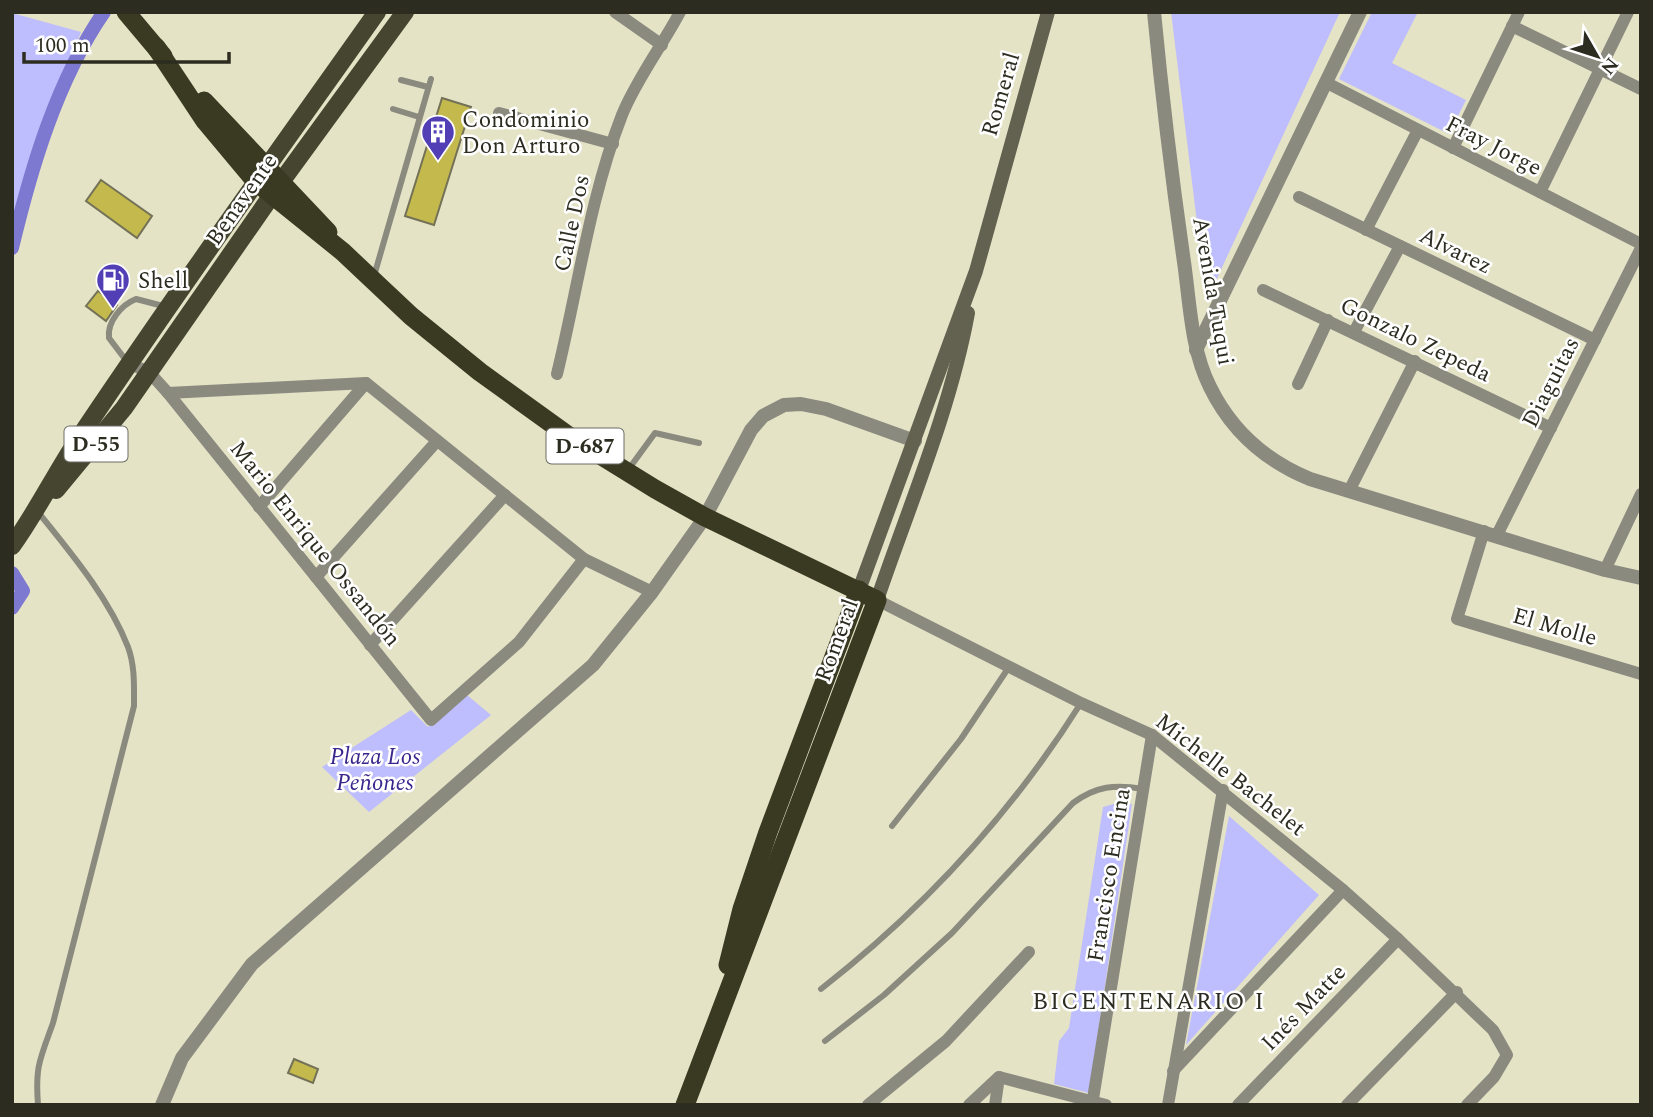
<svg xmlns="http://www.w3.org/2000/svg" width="1653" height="1117" font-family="Spectral,serif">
<rect width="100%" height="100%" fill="#e5e3c6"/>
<g fill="#bebdfd">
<path d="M1171 12H1340L1213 287 1202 263Z"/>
<path d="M1372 12H1418L1392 63 1466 100 1449 134 1339 79Z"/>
<path d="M12 13 81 32 24 180 12 230Z"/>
<path d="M467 695 491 715 369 812 322 767 411 710 428 727Z"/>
<path d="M1117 803 1132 804 1089 1093 1054 1084 1059 1041 1069 1028 1103 807Z"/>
<path d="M1229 816 1319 895 1186 1045Z"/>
</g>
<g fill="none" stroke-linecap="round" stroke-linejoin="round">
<g stroke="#7d78d0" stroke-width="14">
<path d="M12 248C31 168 57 80 104 12"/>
<path d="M12 573 23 591 12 608"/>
</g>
</g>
<g fill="#c4b94c" stroke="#737157" stroke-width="2">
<path d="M442 98 471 107 434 225 405 216Z"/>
<path d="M101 180 152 216 137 238 86 201Z"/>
<path d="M98 291 117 305 106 321 86 306Z"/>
<path d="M294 1059 318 1069 313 1083 288 1073Z"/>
</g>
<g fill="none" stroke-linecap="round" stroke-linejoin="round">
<g stroke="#8b8a7f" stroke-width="6">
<path d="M401 80 428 87"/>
<path d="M393 109 419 117"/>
<path d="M374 276 431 79"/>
<path d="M128 363 109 338C107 322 121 305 136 299L167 307"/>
<path d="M628 470 655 433 699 443"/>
<path d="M892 826 961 739 1009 667"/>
<path d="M821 989C925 908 1011 814 1081 703"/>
<path d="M825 1041 884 995 952 933 1073 803C1096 786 1115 784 1143 789"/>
<path d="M38 1105C35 1066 40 1059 53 1023L134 706C134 686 135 666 128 647 109 598 71 553 38 512"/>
</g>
<g stroke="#8b8a7f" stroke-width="12">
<path d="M615 12 662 45"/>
<path d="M1512 26 1641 89"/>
<path d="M1327 83 1641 244"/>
<path d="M499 113 613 144"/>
<path d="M1453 148 1519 12"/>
<path d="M1540 192 1628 12"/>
<path d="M1299 197 1595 340"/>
<path d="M1366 230 1418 130"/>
<path d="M1263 290 1551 428"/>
<path d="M1354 332 1400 246"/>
<path d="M130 364 149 372 168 393 431 720 519 642 584 559"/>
<path d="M557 374C578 288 590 197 622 115 636 80 662 46 680 12"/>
<path d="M1298 384 1328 320"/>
<path d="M168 393 366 383 584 559 652 592"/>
<path d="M1349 491 1415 361"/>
<path d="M259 507 366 383"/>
<path d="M1484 531 1457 619 1641 674"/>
<path d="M1497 535 1641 248"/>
<path d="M1605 570 1641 494"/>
<path d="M316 577 437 441"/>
<path d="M877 600 1081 703 1152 735 1343 890 1398 939 1493 1030 1507 1055 1494 1077 1467 1105"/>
<path d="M370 645 505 495"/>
<path d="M1173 1071 1343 890"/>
<path d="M868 1105 946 1041 1029 952"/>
<path d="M969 1105 999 1077 1106 1105"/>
<path d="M995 1105 999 1077"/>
<path d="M1092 1105 1152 735"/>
<path d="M1168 1105 1223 790"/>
<path d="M1238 1105 1398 939"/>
<path d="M1347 1105 1457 992"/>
</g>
<g stroke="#8b8a7f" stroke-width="14">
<path d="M1154 12C1162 96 1172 179 1184 262 1190 304 1191 349 1210 387 1231 430 1266 461 1310 479L1605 570 1641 578"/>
<path d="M1196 350 1360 12"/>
<path d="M162 1105 182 1058 252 964 593 665 652 592 705 517 751 430 763 416 784 405 801 404 826 409 915 441"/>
</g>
<g stroke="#636150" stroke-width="14">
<path d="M859 590 976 271 1048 12"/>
<path d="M877 600C909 506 950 411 968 313"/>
</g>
<g stroke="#464530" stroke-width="18">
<path d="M56 490 124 408 281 182 405 12"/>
<path d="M12 546C35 514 52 480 73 447 171 300 275 156 377 12"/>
</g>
<g stroke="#3a3922" stroke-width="19">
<path d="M126 12 163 56"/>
<path d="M156 47 205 121 256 182 343 252 411 316 480 372 566 434 655 489 705 517 877 600 685 1105"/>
<path d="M204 101 328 232"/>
<path d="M728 965 742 909 768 832 859 590"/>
</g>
</g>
<defs>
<g id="building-pin" transform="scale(1.75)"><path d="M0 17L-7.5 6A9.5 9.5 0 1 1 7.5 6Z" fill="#523eb5" stroke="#fff"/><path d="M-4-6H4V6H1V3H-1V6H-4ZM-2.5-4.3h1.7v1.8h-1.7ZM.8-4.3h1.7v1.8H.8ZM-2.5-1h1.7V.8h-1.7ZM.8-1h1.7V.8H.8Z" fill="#fff"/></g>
<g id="fuel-pin" transform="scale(1.75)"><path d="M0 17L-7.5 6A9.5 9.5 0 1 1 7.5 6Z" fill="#523eb5" stroke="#fff"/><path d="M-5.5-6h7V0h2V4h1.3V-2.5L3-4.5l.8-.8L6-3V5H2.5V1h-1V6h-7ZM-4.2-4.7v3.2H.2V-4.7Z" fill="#fff"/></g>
</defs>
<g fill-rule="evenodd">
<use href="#building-pin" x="438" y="132"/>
<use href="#fuel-pin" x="113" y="280"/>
</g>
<g text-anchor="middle" stroke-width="5" stroke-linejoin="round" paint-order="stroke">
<g fill="#fff" stroke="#6c6b64" stroke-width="2">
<rect x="64.5" y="426.5" width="63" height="35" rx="5"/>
<rect x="546.5" y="428.5" width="77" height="35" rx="5"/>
</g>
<g font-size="21" font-weight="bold" fill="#2d2c21">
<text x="96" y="451">D-55</text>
<text x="585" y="453">D-687</text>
</g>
<g font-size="23" fill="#2d2c21" stroke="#fff">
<text transform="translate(1000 94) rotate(-74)" y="8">Romeral</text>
<text transform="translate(1494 145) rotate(27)" y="8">Fray Jorge</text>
<text transform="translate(241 199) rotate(-55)" y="8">Benavente</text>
<text transform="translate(571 223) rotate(-78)" y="8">Calle Dos</text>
<text transform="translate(1456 250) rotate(26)" y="8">Alvarez</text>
<text transform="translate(1214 291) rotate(80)" y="8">Avenida Tuqui</text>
<text transform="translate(1416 339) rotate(26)" y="8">Gonzalo Zepeda</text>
<text transform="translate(1550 382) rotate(-63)" y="8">Diaguitas</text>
<text transform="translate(316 543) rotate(51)" y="8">Mario Enrique Ossandón</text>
<text transform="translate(1555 626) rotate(16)" y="8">El Molle</text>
<text transform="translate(836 640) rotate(-70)" y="8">Romeral</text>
<text transform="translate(1231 774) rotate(38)" y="8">Michelle Bachelet</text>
<text transform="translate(1108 875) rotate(-81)" y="8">Francisco Encina</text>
<text transform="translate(1303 1007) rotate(-46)" y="8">Inés Matte</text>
</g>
<g font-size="23" fill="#2d2c21" stroke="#fff" text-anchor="start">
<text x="462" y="127">Condominio<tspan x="462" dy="26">Don Arturo</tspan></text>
<text x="138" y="288">Shell</text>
</g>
<g font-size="23" font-style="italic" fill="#3a258c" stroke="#fff">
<text x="375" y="764">Plaza Los<tspan x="375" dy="26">Peñones</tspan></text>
</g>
<g font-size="24" letter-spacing="2" fill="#2d2c21" stroke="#fff">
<text x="1149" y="1009">BICENTENARIO I</text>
</g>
</g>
<rect width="1653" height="1117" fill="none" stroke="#2d2c21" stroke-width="28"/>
<g transform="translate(1597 56) rotate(129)" stroke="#ffffff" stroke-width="5" paint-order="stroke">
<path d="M0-5L12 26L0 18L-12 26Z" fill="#2d2c21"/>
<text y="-10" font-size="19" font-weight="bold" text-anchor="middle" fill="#2d2c21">N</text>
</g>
<path d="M24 52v10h205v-10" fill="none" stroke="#2d2c21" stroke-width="3.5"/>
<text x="35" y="52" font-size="21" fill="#2d2c21" stroke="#ffffff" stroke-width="5" paint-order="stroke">100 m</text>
</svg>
